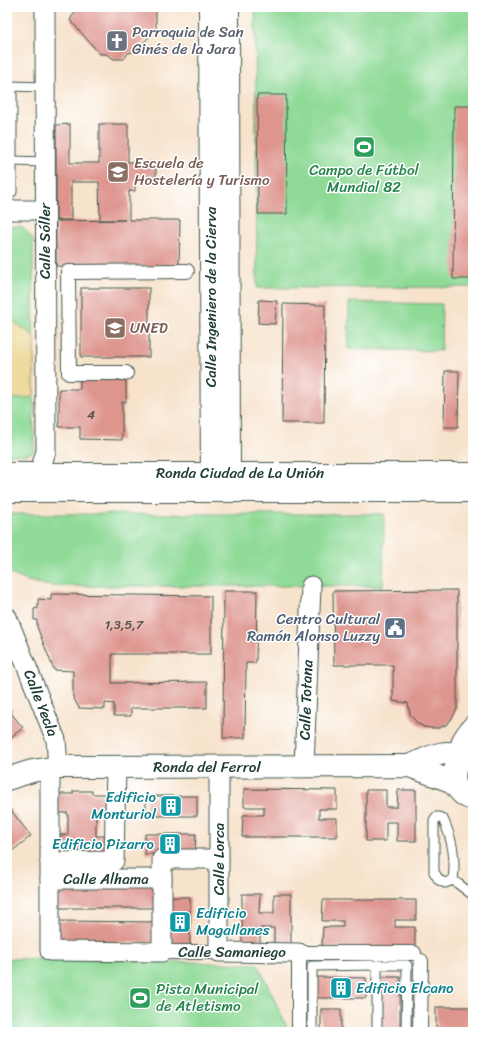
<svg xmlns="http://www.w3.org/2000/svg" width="480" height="1039" font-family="Sriracha,sans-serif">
<rect width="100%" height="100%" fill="#fff"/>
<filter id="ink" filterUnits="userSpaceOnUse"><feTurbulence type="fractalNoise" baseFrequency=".025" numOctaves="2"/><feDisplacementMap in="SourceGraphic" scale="8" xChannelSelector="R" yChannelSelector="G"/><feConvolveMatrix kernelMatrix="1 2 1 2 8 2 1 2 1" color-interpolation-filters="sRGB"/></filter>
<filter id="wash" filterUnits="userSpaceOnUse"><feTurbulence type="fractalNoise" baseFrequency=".012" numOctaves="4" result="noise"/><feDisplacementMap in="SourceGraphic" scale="16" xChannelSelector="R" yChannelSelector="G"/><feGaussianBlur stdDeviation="0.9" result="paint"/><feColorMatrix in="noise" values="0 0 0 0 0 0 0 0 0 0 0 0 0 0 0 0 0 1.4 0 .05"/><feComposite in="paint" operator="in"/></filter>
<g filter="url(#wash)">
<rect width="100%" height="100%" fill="#f7e3cc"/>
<g fill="#8fda97" stroke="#578c66">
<path d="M255 7H473V287L257 288Z"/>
<path d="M7 227H22L33 239 34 451 25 455 7 454Z"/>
<path d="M349 302 442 304 441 351 348 349Z"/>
<path d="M7 514H384L383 586H51C35 583 21 580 7 572Z"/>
<path d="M473 761V787C465 782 465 777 465 768Z"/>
<path d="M44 958 258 964 289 1032H7V959Z"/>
</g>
<path fill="#eeda9e" stroke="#868c69" d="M7 317 34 336V397L7 399Z"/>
<g id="blocks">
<g fill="#de958e">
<path d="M78 7H159L156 11V30L134 52 128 53 124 59H114L106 54H100L70 20Z"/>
<path d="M257 95H286L287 214H258Z"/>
<path d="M454 106H473V279H453Z"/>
<path d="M70 124V163H99V124H128V162H156V181H135V191H129V220H180L179 267 56 266V221L125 220H100L99 182H71V220H56V125Z"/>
<rect x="81" y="288" width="68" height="69"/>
<path d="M259 300 277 301 275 324 258 323Z"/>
<path d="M283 304 325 305 324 423H282Z"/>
<path d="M445 371H459L458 427H444Z"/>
<path d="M80 376 126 377V402H122V440L80 439V427H59V389H80Z"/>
<path d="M457 590V709L451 720 446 725 439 728H431L424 727 417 723 410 714 408 703 393 701V665H334L333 591Z"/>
<path d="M224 591H257L256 663H246L245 738H223Z"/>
<path d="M51 594 211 596V654H112V683L207 682V708H131V716H114V704L105 703V709L79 708 73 697V671L54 670 37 627V620H34V609L38 608V599L51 600Z"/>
<path d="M7 705 12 712 11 713 23 728 7 740Z"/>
<path d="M244 789 337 790V809H319V818H337V837H242L243 815H264V807H244Z"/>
<path d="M366 790H386V807H397L398 790H416V841H397V822H386V841H366Z"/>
<path d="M73 791H92V794H109V813H96V836H109V852L73 855V852H57V835H68V813H56V794H73Z"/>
<rect x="146" y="796" width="51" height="20"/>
<path d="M9 808 31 836 7 855V809Z"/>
<path d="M145 834H196L195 854H145Z"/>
<path d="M56 884H158L157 908H56Z"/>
<path d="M242 894H260L259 913H274V894H291V948H274V928H260V948H242Z"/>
<path d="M170 897H190V947L170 948Z"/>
<path d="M323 900H416V920H395V927H415V948H322L323 927H343V921H322Z"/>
<path d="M56 921 158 922V943L56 942Z"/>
<path d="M316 977 366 978V998H316Z"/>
<rect x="381" y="977" width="19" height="55"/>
<rect x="436" y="1007" width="37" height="25"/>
<rect x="321" y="1009" width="20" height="23"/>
</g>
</g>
</g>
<g filter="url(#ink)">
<use href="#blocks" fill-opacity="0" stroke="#3f564b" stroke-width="1"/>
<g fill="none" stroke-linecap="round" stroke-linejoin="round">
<g stroke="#3f564b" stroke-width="11">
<g id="service">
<path d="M7 86 45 87"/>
<path d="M12 161 45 162"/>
<path d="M7 192H12V86"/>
<path d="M436 817H439L443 819C452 838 456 859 453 880L445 883 439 880 434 872V820Z"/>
<path d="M453 880 473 895"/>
<path d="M312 1032V966L377 965"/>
<path d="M377 1032V965H407L406 1032"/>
</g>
</g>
<g stroke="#3f564b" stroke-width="16">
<g id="pedestrian">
<path d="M126 373H69L68 272 187 271"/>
<path d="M162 952H219"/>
<path d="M299 1032V953H414"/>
<path d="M420 1032 421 961"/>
</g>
</g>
<g stroke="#3f564b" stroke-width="21">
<g id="minor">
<path d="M7 210H45"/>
<path d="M39 474 46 451 45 7"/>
<path d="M7 617 56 740 58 767"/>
<path d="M304 766 311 586"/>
<path d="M219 767V952L299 953"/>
<path d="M50 768V951L162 952V859H219"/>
<path d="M50 862 114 861 116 767"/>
<path d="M50 879H162"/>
</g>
</g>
<g stroke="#3f564b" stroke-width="24">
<g id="tertiary">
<path d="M210 7 212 490"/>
<path d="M228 7 229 490"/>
<path d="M409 766C425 760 445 746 462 757"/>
<path d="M7 779 32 771 58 767 409 766 448 780 456 786"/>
</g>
</g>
<g stroke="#3f564b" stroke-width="24">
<g id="secondary">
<path d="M473 751C449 760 447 792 473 799"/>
<path d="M462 757C460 742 464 738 473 727"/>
</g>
</g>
<g stroke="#3f564b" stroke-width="24">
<g id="primary">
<path d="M7 474H473"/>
<path d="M7 491H473"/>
</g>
</g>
<use href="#service" stroke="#fff" stroke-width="9"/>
<use href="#pedestrian" stroke="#fff" stroke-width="14"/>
<use href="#minor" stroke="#fff" stroke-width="19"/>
<use href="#tertiary" stroke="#fff" stroke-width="22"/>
<use href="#secondary" stroke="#fff" stroke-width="22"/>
<use href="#primary" stroke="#fff" stroke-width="22"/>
</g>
</g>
<defs>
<g id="church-square" transform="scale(1.15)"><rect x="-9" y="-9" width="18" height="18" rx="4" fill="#6b7280" stroke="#fff"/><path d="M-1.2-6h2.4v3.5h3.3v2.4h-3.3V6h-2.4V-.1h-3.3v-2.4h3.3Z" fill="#fff"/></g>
<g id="stadium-square" transform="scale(1.15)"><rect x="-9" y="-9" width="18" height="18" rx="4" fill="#2e9e5b" stroke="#fff"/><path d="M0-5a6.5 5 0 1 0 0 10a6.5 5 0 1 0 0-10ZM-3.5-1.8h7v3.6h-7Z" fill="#fff"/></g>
<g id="university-square" transform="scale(1.15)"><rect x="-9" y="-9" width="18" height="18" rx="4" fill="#8d6e63" stroke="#fff"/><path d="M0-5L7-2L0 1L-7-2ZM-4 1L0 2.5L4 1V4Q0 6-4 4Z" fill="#fff"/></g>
<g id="civic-square" transform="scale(1.15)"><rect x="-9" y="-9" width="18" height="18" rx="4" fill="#5c6f8a" stroke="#fff"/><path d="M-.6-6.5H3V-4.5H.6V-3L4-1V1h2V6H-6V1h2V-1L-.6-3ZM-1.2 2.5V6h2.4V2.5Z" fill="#fff"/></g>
<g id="building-square" transform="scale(1.15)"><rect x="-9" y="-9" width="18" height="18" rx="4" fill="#0f9aa8" stroke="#fff"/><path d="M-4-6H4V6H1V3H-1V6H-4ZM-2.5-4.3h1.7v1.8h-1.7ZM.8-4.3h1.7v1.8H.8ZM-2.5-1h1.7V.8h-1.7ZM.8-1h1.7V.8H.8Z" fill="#fff"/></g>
</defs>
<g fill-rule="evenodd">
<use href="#church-square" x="117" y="41"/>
<use href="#stadium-square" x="364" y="147"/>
<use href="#university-square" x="118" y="172"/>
<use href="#university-square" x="115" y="328"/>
<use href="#civic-square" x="395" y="628"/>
<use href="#building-square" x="171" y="806"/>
<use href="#building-square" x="170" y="844"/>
<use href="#building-square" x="180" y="922"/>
<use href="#building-square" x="341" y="988"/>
<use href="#stadium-square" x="140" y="998"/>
</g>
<g text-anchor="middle" stroke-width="3" stroke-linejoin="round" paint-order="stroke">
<g font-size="13" fill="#4f534a">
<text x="91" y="419">4</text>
<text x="124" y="629">1,3,5,7</text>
</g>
<g font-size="15" fill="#5b616d" stroke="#fff" text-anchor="start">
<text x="132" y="37">Parroquia de San<tspan x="132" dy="17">Ginés de la Jara</tspan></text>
</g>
<g font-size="15" fill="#785e54" stroke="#fff" text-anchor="start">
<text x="134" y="168">Escuela de<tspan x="134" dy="17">Hostelería y Turismo</tspan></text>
<text x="130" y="333">UNED</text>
</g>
<g font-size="15" fill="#27864d" stroke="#fff">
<text x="364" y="175">Campo de Fútbol<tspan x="364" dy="17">Mundial 82</tspan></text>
<text x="156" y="994" text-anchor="start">Pista Municipal<tspan x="156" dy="17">de Atletismo</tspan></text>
</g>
<g font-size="15" fill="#1f3d34" stroke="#fff">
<text transform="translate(45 241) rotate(-90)" y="5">Calle Sóller</text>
<text transform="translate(211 297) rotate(-90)" y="5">Calle Ingeniero de la Cierva</text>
<text x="240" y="478">Ronda Ciudad de La Unión</text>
<text transform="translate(306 700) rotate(-88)" y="5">Calle Totana</text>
<text transform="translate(41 703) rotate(69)" y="5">Calle Yecla</text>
<text x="207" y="772">Ronda del Ferrol</text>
<text transform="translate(219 859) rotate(-90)" y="5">Calle Lorca</text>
<text x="106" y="884">Calle Alhama</text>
<text x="232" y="957">Calle Samaniego</text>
</g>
<g font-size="15" fill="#4e5e75" stroke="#fff" text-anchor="end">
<text x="380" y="624">Centro Cultural<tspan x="380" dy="17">Ramón Alonso Luzzy</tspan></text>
</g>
<g font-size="15" fill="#0d838f" stroke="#fff" text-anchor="end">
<text x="156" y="802">Edificio<tspan x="156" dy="17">Monturiol</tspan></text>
<text x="154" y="849">Edificio Pizarro</text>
<text x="196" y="918" text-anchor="start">Edificio<tspan x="196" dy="17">Magallanes</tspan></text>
<text x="356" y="993" text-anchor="start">Edificio Elcano</text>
</g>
</g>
<rect width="480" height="1039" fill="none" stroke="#fff" stroke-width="24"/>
</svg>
